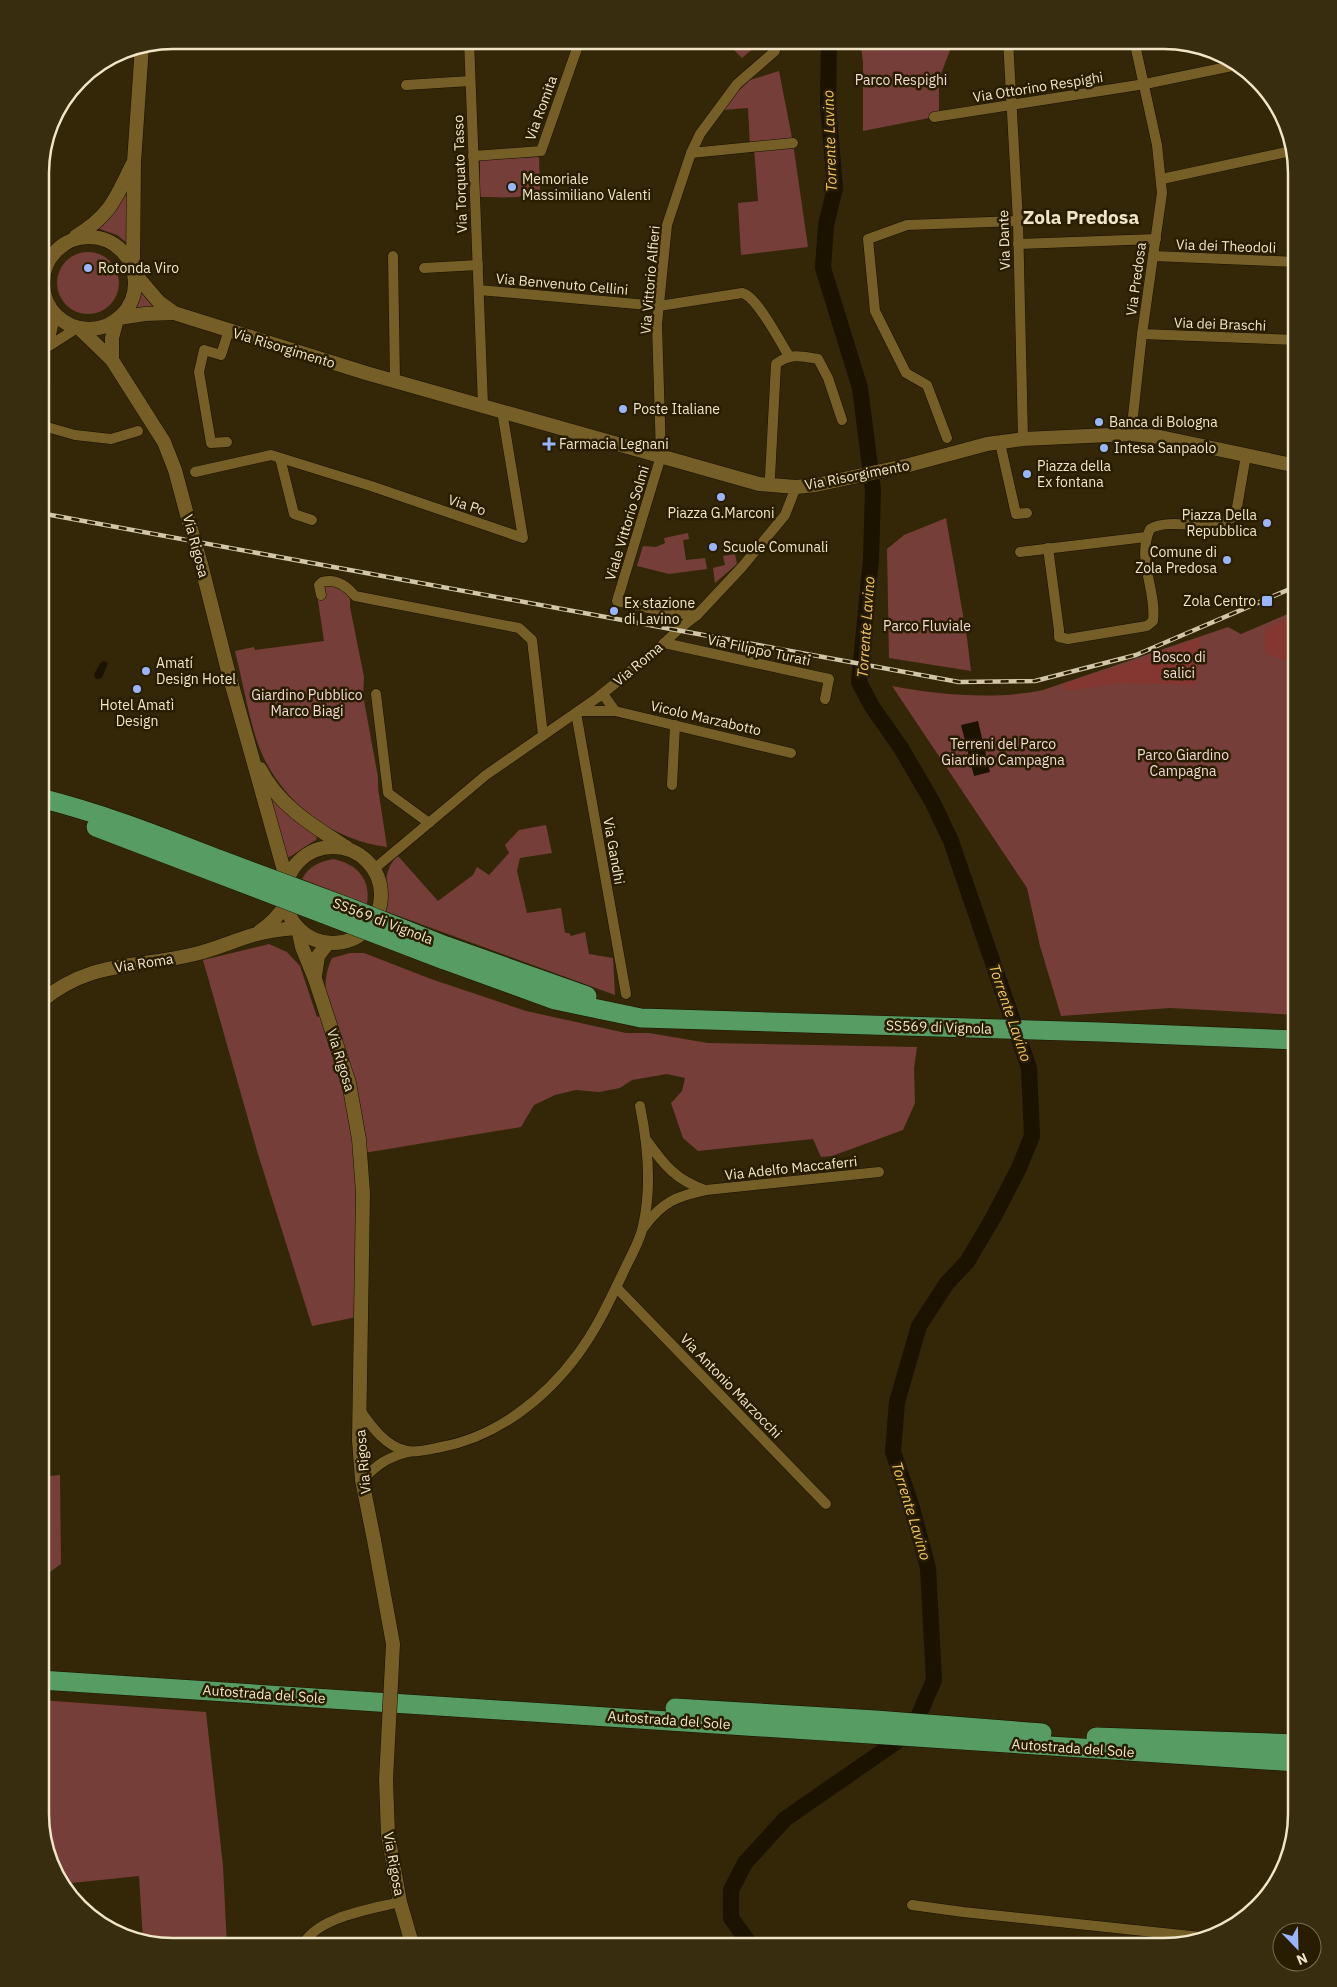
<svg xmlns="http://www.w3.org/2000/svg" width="1337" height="1987" font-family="'IBM Plex Sans',sans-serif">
<rect width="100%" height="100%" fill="#332708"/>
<g fill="#753e38">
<path d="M724 40H763L742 58Z"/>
<path d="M860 40H954L939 79V116L863 131V62Z"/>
<path d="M779 71 793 143 808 247 741 255 738 203 758 201 754 147H750L748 108 722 110 730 99 750 80Z"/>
<path d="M539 157 540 190C530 200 495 197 480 197V160Z"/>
<path d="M127 189V243L117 235 97 228 117 208Z"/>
<circle cx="88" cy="283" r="31"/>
<path d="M142 290 159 307 134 310Z"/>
<path d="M946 518 967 638 971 671 889 658 887 549 904 535Z"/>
<path d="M688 533 689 539 683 540 686 560 705 558 707 569 669 574 637 566 643 546 656 547 665 543 664 538Z"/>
<path d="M735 554 737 564 715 583 713 568 725 565 723 556Z"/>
<path d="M327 585 338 586 350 595V607L364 677 363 695 378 777V788L387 847C330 840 278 799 258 744 248 715 243 682 235 651L254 647 255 650 324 641 317 594Z"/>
<path d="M1297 610V1015L1170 1008 1061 1016 1040 946 1027 888 892 686C938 695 997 700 1043 690L1228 627 1241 634Z"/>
<path d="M271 797 317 835 316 840C307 845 294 855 287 858L269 798Z"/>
<path d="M546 825 552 853 520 858 517 871 527 913 561 908 565 933H569L571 936 585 932 589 954 613 958 615 995 385 911C388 891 381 870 398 856L438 901 473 875 477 867 489 875 509 853 505 845 519 830Z"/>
<path d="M333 859C357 864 371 879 367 904L302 879C309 866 319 862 333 859Z"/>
<path d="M269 944 287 952 300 966 317 1017 329 1012C325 990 323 978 332 958L350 953H364L431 979 526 1011 626 1033H649L708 1043 917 1047 914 1068 915 1103 903 1130 832 1156 821 1157 813 1139 698 1151 683 1138 671 1103 682 1091 685 1078 667 1074 632 1080 620 1088 599 1092 576 1090 555 1095 534 1105 521 1127 364 1153 362 1316 312 1326 258 1154 203 960Z"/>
<path d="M60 1475 61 1564 40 1579V1477Z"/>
<path d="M40 1700 206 1712 223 1866 227 1947H164L143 1940 139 1876 62 1884 58 1880 40 1814Z"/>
</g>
<g fill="#833730">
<path d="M1297 616V656L1282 660 1266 653 1265 628Z"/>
<path d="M1200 638 1196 685 1120 683 1066 691 1063 684 1130 663Z"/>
</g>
<g fill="#1b1200">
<path d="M104 661 108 663 102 678 96 679 94 676C94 672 98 669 100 663Z"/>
<path d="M978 721 990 772 974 776 961 725Z"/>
</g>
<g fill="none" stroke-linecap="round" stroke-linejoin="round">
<path stroke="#1b1200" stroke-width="16" d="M752 1947 731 1918V1890L745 1863 785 1819 912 1731 934 1680 928 1568 911 1504 893 1452 897 1402 919 1326 947 1283 967 1262 993 1218 1019 1168 1032 1136 1029 1068 951 841 933 803 901 748 871 705 859 682 871 559 873 490 860 388 823 268 826 225 835 188 828 105 829 40"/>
<g stroke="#171002" stroke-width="11">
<g id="street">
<path d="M469 40 483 405"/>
<path d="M1008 40 1018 221 1023 439"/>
<path d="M406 85 470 81"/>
<path d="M934 117 1145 84 1237 65"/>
<path d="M691 153 793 143"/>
<path d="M473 156 541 151 580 40"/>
<path d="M1162 179 1291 151"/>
<path d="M1018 244 1156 239"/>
<path d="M393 256 395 381"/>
<path d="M1153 256 1297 262"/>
<path d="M424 268 478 265"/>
<path d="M479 290 659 306 742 293C757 296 780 342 789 356"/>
<path d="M1142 334 1297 340"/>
<path d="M49 346 77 328"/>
<path d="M40 359C50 344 52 332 55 315"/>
<path d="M40 425 75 435 111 439 138 431"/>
<path d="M1131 434 1142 334 1162 193 1157 145 1134 40"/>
<path d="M947 438 927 385 906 373 875 311 868 239 907 225 1018 221"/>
<path d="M227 442 211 443 199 372 204 350 221 355 229 330"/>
<path d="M1000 443 1016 514 1027 513"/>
<path d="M280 458 294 514 312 520"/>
<path d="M195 472 271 455 371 486 523 538 502 411"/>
<path d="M770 477 776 364C790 353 801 356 818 359L828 378 842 420"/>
<path d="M1048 548 1059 630V637L1068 639 1147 626 1153 621C1157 591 1136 559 1150 529 1173 515 1219 537 1236 513L1246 455"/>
<path d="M1020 552 1146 537"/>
<path d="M321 595 319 585 322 582C336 578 347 586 355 596L519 628 532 640 543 735"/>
<path d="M697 615 671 613 617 601 661 456 657 324 667 225 691 153 700 134 737 84 775 51"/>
<path d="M664 643 829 679 825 699"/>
<path d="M376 694 388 793 429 823"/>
<path d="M579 711H615L603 694"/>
<path d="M615 711 791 753"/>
<path d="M576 713 626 994"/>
<path d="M672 785 675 725"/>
<path d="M374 869 486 775 597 698 658 649 680 628 697 615 742 567 785 515 796 487"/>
<path d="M647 1141C664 1165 676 1180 705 1190"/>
<path d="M644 1227C662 1202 677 1196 706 1190L879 1172"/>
<path d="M616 1287 826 1504"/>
<path d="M360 1410C371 1426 386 1447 407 1451 416 1453 431 1449 441 1447 496 1437 545 1399 578 1354 596 1330 609 1302 622 1275 629 1259 640 1242 643 1226 652 1187 648 1145 640 1106"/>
<path d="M362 1480C378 1464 386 1458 408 1452"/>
<path d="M912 1905 963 1912 1201 1937"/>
<path d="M302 1947C314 1917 372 1909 400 1902"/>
</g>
</g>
<g stroke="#171002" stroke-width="15">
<g id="secondary">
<path d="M76 236C110 216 116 198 132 165"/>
<circle cx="89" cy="283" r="46"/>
<path d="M133 266 134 162 142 46"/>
<path d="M135 274 159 302 174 313 366 373 759 484 796 487 816 485 909 465 987 444 1023 439 1131 434 1160 437 1297 466"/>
<path d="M119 318 145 314 174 313"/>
<path d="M79 328 112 360 164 442 175 470 190 526"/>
<path d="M112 360V338L117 319"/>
<path d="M201 564 228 671 287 881"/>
<path d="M260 769C278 805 313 826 346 847"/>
<circle cx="333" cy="895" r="48"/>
<path d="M298 928 302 947 315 979 349 1083 359 1139 363 1193 359 1440 362 1480 374 1540"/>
<path d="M260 931C272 923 279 916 286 904"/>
<path d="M315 976 318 956 328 943"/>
<path d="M40 1002C92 959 135 969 195 954 215 949 233 941 253 935 267 931 283 929 298 928"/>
<path d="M388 1835 400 1902 413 1947"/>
</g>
</g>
<g stroke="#171002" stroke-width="20">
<g id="highway">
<path d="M40 798C101 813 159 836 218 859"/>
<path d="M96 827 214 872"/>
<path d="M446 946 587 996"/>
<path d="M442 959 555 1000 641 1018 1100 1032 1297 1040"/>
<path d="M40 1680 1297 1762"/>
<path d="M675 1708 876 1720 1042 1733"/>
<path d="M1096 1737 1297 1744"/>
</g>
</g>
<use href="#street" stroke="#765f26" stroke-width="10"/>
<use href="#secondary" stroke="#765f26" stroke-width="14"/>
<use href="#highway" stroke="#579c62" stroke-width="19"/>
<g stroke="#d2c6a9" stroke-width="4.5">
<path id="rail" d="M40 513 959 682 1035 681 1136 655 1297 586"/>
</g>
<use href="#rail" stroke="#291d00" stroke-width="2.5" stroke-dasharray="8" stroke-linecap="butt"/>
<g stroke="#171002" stroke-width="15" stroke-linecap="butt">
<g id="secondary-bridge">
<path d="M190 526 201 564"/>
<path d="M374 1540 393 1644 386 1780 388 1835"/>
</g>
</g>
<g stroke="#171002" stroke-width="20" stroke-linecap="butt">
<g id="highway-bridge">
<path d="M218 859 350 908 446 946"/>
<path d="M214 872 442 959"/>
</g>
</g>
<use href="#secondary-bridge" stroke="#765f26" stroke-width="14"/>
<use href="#highway-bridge" stroke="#579c62" stroke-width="19"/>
</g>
<g fill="#99b5fd" stroke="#291d00" stroke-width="2">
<circle cx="512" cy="187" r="5"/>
<circle cx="88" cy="268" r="5"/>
<circle cx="623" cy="409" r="5"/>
<circle cx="1099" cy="422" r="5"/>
<path d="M546.5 436.5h5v5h5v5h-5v5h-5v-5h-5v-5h5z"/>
<circle cx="1104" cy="448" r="5"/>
<circle cx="1027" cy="474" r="5"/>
<circle cx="721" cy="497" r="5"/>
<circle cx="1267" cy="523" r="5"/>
<circle cx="713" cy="547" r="5"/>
<circle cx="1227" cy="560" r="5"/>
<rect x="1261" y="595" width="12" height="12" rx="2.5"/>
<circle cx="614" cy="611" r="5"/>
<circle cx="146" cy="671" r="5"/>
<circle cx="137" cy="689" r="5"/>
</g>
<g text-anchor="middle" stroke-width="5" stroke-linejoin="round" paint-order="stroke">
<g font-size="14" fill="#f1d9d5" stroke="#291d00">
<text x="901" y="85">Parco Respighi</text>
<text x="927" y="631">Parco Fluviale</text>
<text x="1179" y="662">Bosco di<tspan x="1179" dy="16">salici</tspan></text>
<text x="307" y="700">Giardino Pubblico<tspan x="307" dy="16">Marco Biagi</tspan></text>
<text x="1003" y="749">Terreni del Parco<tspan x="1003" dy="16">Giardino Campagna</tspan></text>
<text x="1183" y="760">Parco Giardino<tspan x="1183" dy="16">Campagna</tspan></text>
</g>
<g font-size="14" fill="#f1e5c8" stroke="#291d00">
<text transform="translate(1038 87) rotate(-9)" y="5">Via Ottorino Respighi</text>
<text transform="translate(541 108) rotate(-70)" y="5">Via Romita</text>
<text transform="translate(460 174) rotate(-92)" y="5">Via Torquato Tasso</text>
<text transform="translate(1004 240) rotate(-92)" y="5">Via Dante</text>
<text transform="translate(1226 246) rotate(2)" y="5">Via dei Theodoli</text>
<text transform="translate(1136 279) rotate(-82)" y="5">Via Predosa</text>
<text transform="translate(650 280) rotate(-85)" y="5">Via Vittorio Alfieri</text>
<text transform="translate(562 284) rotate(5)" y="5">Via Benvenuto Cellini</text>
<text transform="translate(1220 324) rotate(2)" y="5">Via dei Braschi</text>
<text transform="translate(284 348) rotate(17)" y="5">Via Risorgimento</text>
<text transform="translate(857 475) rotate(-11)" y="5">Via Risorgimento</text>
<text transform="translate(467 505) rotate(18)" y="5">Via Po</text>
<text transform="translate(627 523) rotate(-73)" y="5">Viale Vittorio Solmi</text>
<text transform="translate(196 546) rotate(75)" y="5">Via Rigosa</text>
<text transform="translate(759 650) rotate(12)" y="5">Via Filippo Turati</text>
<text transform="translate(638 664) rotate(-40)" y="5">Via Roma</text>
<text transform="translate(706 718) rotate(13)" y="5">Vicolo Marzabotto</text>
<text transform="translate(614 851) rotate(80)" y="5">Via Gandhi</text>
<text transform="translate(383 921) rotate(21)" y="5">SS569 di Vignola</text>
<text transform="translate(144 963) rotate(-9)" y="5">Via Roma</text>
<text transform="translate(939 1027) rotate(2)" y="5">SS569 di Vignola</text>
<text transform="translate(341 1060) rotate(73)" y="5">Via Rigosa</text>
<text transform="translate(791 1168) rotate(-6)" y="5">Via Adelfo Maccaferri</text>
<text transform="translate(731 1386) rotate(46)" y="5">Via Antonio Marzocchi</text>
<text transform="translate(363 1462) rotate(-95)" y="5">Via Rigosa</text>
<text transform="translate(264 1694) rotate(4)" y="5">Autostrada del Sole</text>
<text transform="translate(669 1720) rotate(4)" y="5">Autostrada del Sole</text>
<text transform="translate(1073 1748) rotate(4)" y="5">Autostrada del Sole</text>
<text transform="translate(394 1864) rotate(80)" y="5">Via Rigosa</text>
</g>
<g font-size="14" fill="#f1e5c8" stroke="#291d00" text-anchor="start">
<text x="522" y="184">Memoriale<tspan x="522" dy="16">Massimiliano Valenti</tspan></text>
<text x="98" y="273">Rotonda Viro</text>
<text x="633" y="414">Poste Italiane</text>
<text x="1109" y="427">Banca di Bologna</text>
<text x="559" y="449">Farmacia Legnani</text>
<text x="1114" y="453">Intesa Sanpaolo</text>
<text x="1037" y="471">Piazza della<tspan x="1037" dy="16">Ex fontana</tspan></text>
<text x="721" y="518" text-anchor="middle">Piazza G.Marconi</text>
<text x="1257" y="520" text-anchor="end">Piazza Della<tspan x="1257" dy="16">Repubblica</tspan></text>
<text x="723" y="552">Scuole Comunali</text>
<text x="1217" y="557" text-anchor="end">Comune di<tspan x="1217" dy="16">Zola Predosa</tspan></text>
<text x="1256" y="606" text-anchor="end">Zola Centro</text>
<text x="624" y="608">Ex stazione<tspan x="624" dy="16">di Lavino</tspan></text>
<text x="156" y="668">Amatí<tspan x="156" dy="16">Design Hotel</tspan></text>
<text x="137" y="710" text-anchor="middle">Hotel Amatì<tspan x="137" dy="16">Design</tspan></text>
</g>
<g font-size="15" font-style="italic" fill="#f2c759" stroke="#291d00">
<text transform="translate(830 141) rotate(-92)" y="5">Torrente Lavino</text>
<text transform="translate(866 627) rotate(-86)" y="5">Torrente Lavino</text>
<text transform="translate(1010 1013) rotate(71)" y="5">Torrente Lavino</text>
<text transform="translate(911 1511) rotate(73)" y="5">Torrente Lavino</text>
</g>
<g font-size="19" font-weight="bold" fill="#f1e5c8" stroke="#291d00">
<text x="1081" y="224">Zola Predosa</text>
</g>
</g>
<path d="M0 0H1337V1987H0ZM173 49H1164A124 124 0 0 1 1288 173V1814A124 124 0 0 1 1164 1938H173A124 124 0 0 1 49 1814V173A124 124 0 0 1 173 49Z" fill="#392d10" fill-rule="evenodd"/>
<path fill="none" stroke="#f1e5c8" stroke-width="2.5" d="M173 49H1164A124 124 0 0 1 1288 173V1814A124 124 0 0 1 1164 1938H173A124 124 0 0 1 49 1814V173A124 124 0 0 1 173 49Z"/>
<g transform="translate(1297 1947) rotate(157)"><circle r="24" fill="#291d00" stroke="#796d50"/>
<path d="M0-4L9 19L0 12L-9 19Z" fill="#99b5fd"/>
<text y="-8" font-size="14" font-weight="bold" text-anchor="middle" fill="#f1e5c8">N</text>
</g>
</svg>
